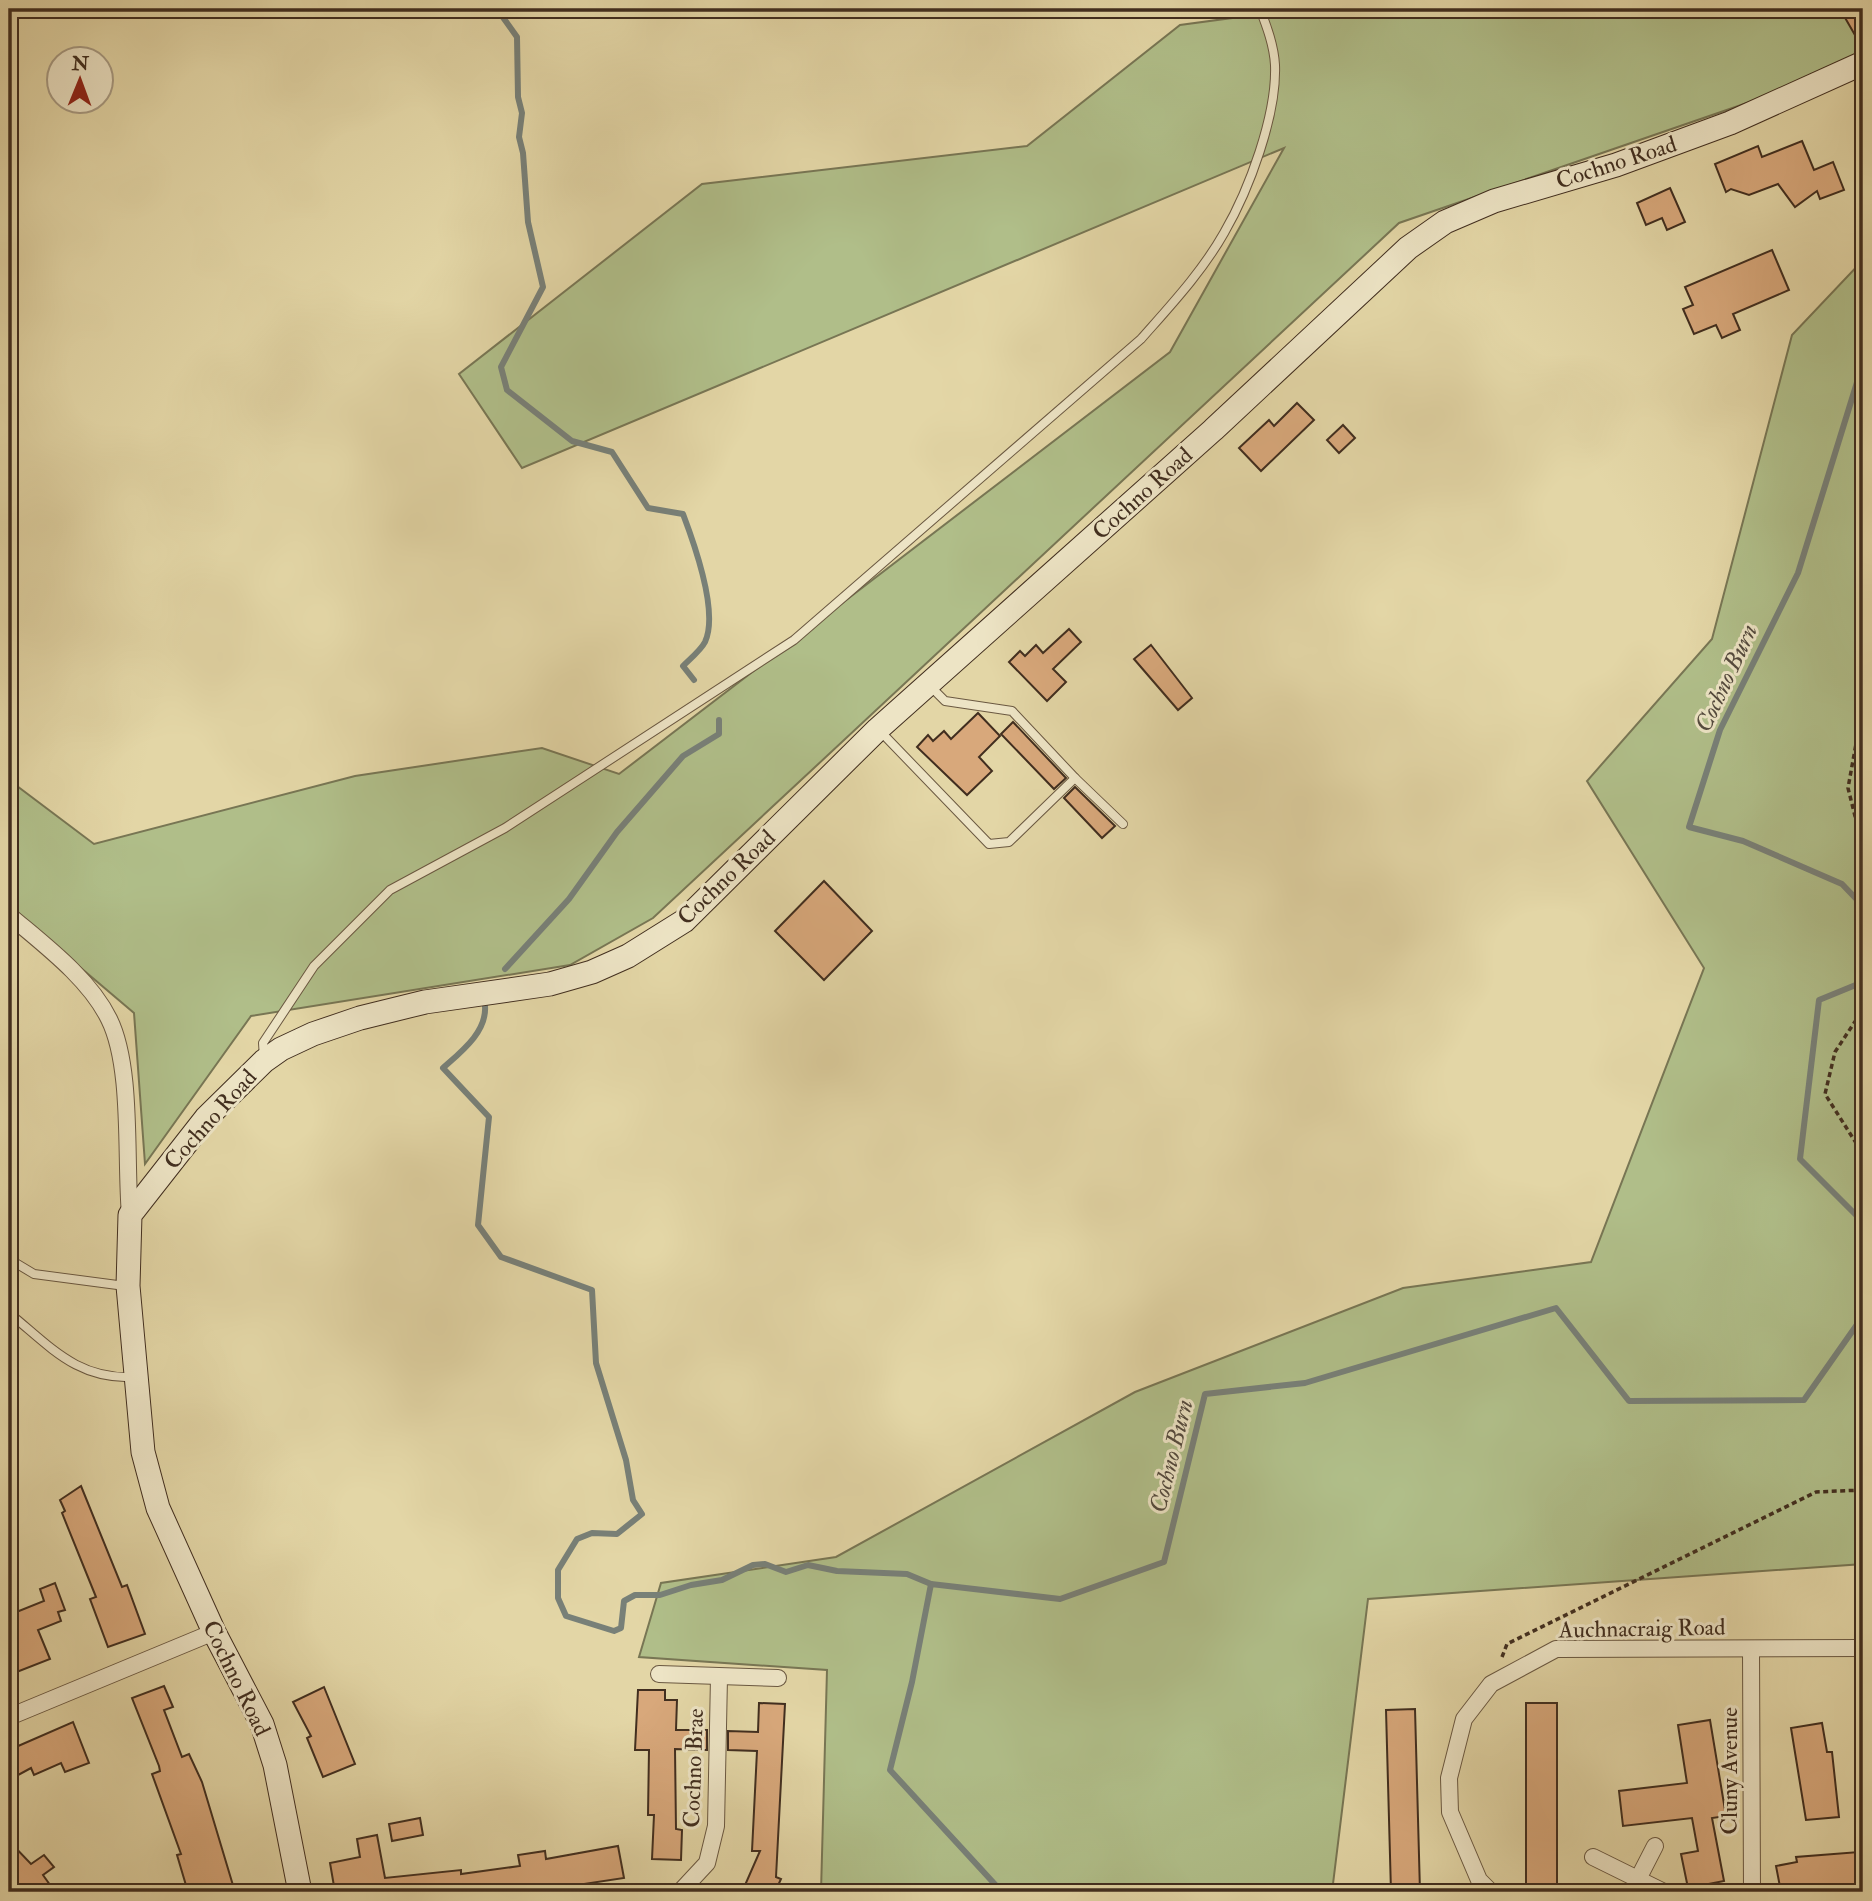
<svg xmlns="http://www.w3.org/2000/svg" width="1872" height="1901" font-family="'IM FELL Double Pica',serif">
<rect width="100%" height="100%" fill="#e3d6a6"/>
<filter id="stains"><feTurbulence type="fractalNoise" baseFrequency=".00286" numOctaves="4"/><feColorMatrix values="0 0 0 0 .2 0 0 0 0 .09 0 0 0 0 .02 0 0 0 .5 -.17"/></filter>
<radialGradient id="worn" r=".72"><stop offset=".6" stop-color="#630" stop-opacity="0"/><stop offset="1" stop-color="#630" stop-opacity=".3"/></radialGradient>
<g fill="#b0be89" stroke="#787654" stroke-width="2">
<path d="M1299 9H1863V63L1399 223 653 918 570 965 251 1016 145 1164 134 1013 9 907V780L94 844 355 776 542 748 619 774 1170 352 1284 148 522 468 459 374 702 184 1027 146 1180 25Z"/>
<path d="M1863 260V1564L1368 1599 1332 1892H821L827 1670 639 1657 661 1583 836 1557 1135 1392 1403 1288 1591 1262 1704 968 1587 781 1712 639 1792 335Z"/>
</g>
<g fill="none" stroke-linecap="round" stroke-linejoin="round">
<g stroke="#788078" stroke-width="6">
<path d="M497 9 517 37 518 97 522 113 519 137 523 153 528 222 543 287 501 367 507 390 572 441 612 452 648 508 683 514C694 543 719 612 705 642 701 650 690 659 683 666L694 680"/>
<path d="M1863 363 1798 573 1720 730 1689 827 1743 841 1842 884 1863 906"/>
<path d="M505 969 569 899 617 832 683 756 719 734V720"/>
<path d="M1863 982 1819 1000 1800 1159 1863 1222"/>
<path d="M485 1006C487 1032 461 1052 443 1068L489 1117 478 1225 501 1257 592 1290 596 1363 626 1460 633 1500 642 1514 617 1534 592 1533 577 1539 558 1570V1598L566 1616 614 1631 621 1628 624 1601 635 1595H660L691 1585 722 1580 753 1565 765 1564 786 1572 808 1565 837 1571 907 1574 931 1584"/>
<path d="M1002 1892 890 1770 912 1682 931 1584 1060 1599 1164 1562 1205 1394 1305 1383 1556 1308 1629 1401 1804 1400 1863 1316"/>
</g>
</g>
<g fill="#d8a87b" stroke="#412e1f" stroke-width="2">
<path d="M1840 9H1858L1863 19V49Z"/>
<path d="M1802 141 1814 170 1833 162 1844 190 1820 199 1817 191 1795 207 1778 184 1749 195 1731 189 1726 192 1715 164 1758 146 1762 157Z"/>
<path d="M1670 188 1685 222 1667 230 1662 218 1646 225 1637 203Z"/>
<path d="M1772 250 1789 290 1733 314 1740 330 1722 338 1716 325 1694 334 1683 309 1693 305 1685 287Z"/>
<path d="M1297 403 1314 420 1261 471 1239 448 1269 420 1274 426Z"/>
<path d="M1343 425 1355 438 1339 453 1327 440Z"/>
<path d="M1069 629 1081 642 1053 669 1066 682 1047 701 1009 662 1020 651 1025 656 1036 645 1043 653Z"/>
<path d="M1151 645 1192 698 1178 710 1134 659Z"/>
<path d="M978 713 1000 736 979 757 992 771 967 795 917 747 928 735 933 741 944 731 951 739Z"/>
<path d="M1013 722 1066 778 1054 789 1001 734Z"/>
<path d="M1075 787 1115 826 1102 838 1064 798Z"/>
<path d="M824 881 872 931 824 980 775 931Z"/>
<path d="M81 1486 122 1587 127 1585 145 1634 108 1647 90 1599 96 1597 62 1513 65 1511 60 1500Z"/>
<path d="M55 1583 65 1610 58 1612 61 1621 38 1630 50 1659 9 1675V1615L44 1601 40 1589Z"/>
<path d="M164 1686 173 1707 164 1710 182 1757 189 1754 202 1782 235 1892H188L177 1855 181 1854 152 1774 160 1771 159 1766 132 1698Z"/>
<path d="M324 1687 355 1764 323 1777 307 1738 311 1736 293 1702Z"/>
<path d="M638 1690H665V1700H677L676 1730H707V1750L675 1749 676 1829 682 1830 681 1860 652 1859 654 1815H648L649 1750H635Z"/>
<path d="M759 1703 785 1704 776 1877 781 1879 775 1892H742L760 1851H752L757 1751 728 1750V1731L758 1732Z"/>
<rect x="1526" y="1703" width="31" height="185"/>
<path d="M1415 1709 1420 1892H1391L1386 1710Z"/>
<path d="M1710 1720 1726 1816 1712 1818 1724 1881 1688 1888 1681 1854 1698 1851 1692 1818 1623 1826 1619 1791 1687 1783 1678 1725Z"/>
<path d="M73 1722 89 1763 65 1772 61 1763 34 1775 31 1768 9 1780V1750Z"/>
<path d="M1822 1723 1827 1752H1832L1839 1817 1806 1820 1791 1728Z"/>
<path d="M420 1818 423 1835 392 1841 389 1824Z"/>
<path d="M377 1835 385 1878 461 1870V1874L520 1866 518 1855 545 1851 546 1859 618 1846 624 1878 531 1892H335L330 1863 360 1857 357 1839Z"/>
<path d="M9 1841 31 1864 44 1855 54 1867 43 1875 55 1892H9Z"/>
<path d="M1859 1852 1861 1861H1863V1884L1781 1892 1776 1866 1797 1862 1796 1857Z"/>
</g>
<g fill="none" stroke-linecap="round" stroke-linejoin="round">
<g stroke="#6a5841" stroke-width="10">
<g id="lane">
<path d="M929 685 945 701 1012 711 1075 778"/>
<path d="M880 731 989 844 1009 842 1075 778 1123 824"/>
<path d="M264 1058 263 1043 314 966 390 890 505 828 794 640 1141 339C1170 306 1202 272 1224 233 1249 190 1277 115 1275 65 1274 46 1267 27 1260 9"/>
<path d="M9 1259 34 1274 125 1286"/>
<path d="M9 1313C51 1347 77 1380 135 1377"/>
</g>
</g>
<g stroke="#6a5841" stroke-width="18">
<g id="street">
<path d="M9 915C43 944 89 978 109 1019 133 1067 125 1159 130 1215"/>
<path d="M1751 1649 1752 1892"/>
<path d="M659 1674 778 1678"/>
<path d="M9 1717 214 1632"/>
<path d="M1593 1857 1664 1892"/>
<path d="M1637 1881 1655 1846"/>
<path d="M680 1892 707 1863 716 1826 719 1677"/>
<path d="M1491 1892 1479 1880 1450 1812 1449 1778 1464 1719 1491 1684 1556 1649 1863 1648"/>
</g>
</g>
<g stroke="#412e1f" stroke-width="25">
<path id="secondary" d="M300 1892 275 1765 262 1724 214 1632 158 1508 143 1452 128 1286 130 1215 206 1118 264 1061 281 1049 313 1034 360 1018 425 1002 550 984 592 972 628 956 684 921 878 729 1213 430 1408 248 1445 222 1494 201 1616 165 1730 123 1863 63"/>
</g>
<g stroke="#412e1f" stroke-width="3.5" stroke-dasharray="5 3.5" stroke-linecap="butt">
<path d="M1863 416 1860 420 1859 456 1863 468"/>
<path d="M1863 644 1858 733 1848 788 1858 828 1863 836"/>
<path d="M1863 1015 1858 1017 1835 1052 1825 1094 1863 1154"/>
<path d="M1502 1657 1507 1644 1816 1492 1863 1490"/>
</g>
<use href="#lane" stroke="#ede4c5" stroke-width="8"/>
<use href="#street" stroke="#ede4c5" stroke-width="16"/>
<use href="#secondary" stroke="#ede4c5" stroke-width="23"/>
</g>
<g text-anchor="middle" stroke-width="6" stroke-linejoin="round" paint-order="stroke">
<g font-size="23" fill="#412e1f" stroke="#ede4c5">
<text transform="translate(1616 162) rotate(-18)" y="8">Cochno Road</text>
<text transform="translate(1142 493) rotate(-42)" y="8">Cochno Road</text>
<text transform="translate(726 877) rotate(-44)" y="8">Cochno Road</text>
<text transform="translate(210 1119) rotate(-48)" y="8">Cochno Road</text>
<text transform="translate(1642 1628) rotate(-1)" y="8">Auchnacraig Road</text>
<text transform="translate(237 1678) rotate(64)" y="8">Cochno Road</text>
<text transform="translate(693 1768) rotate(-88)" y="8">Cochno Brae</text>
<text transform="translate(1729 1771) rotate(-90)" y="8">Cluny Avenue</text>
</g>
<g font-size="24" font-style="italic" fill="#53493d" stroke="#ede4c5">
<text transform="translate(1726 678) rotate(-65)" y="8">Cochno Burn</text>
<text transform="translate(1171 1456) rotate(-76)" y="8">Cochno Burn</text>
</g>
</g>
<rect width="1872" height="1901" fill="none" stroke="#e3d6a6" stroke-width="35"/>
<rect x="10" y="10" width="1851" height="1880" fill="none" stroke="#412e1f" stroke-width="3.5"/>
<rect x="18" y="18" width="1837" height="1866" fill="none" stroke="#412e1f" stroke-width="2"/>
<g transform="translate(80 80) rotate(1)"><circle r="33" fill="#ede4c5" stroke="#a89b83" stroke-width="2"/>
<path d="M0-5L12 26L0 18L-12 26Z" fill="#8f2418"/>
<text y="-10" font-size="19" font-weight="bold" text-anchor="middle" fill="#412e1f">N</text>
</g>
<rect width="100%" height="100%" filter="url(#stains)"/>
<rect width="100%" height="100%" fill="url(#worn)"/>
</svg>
